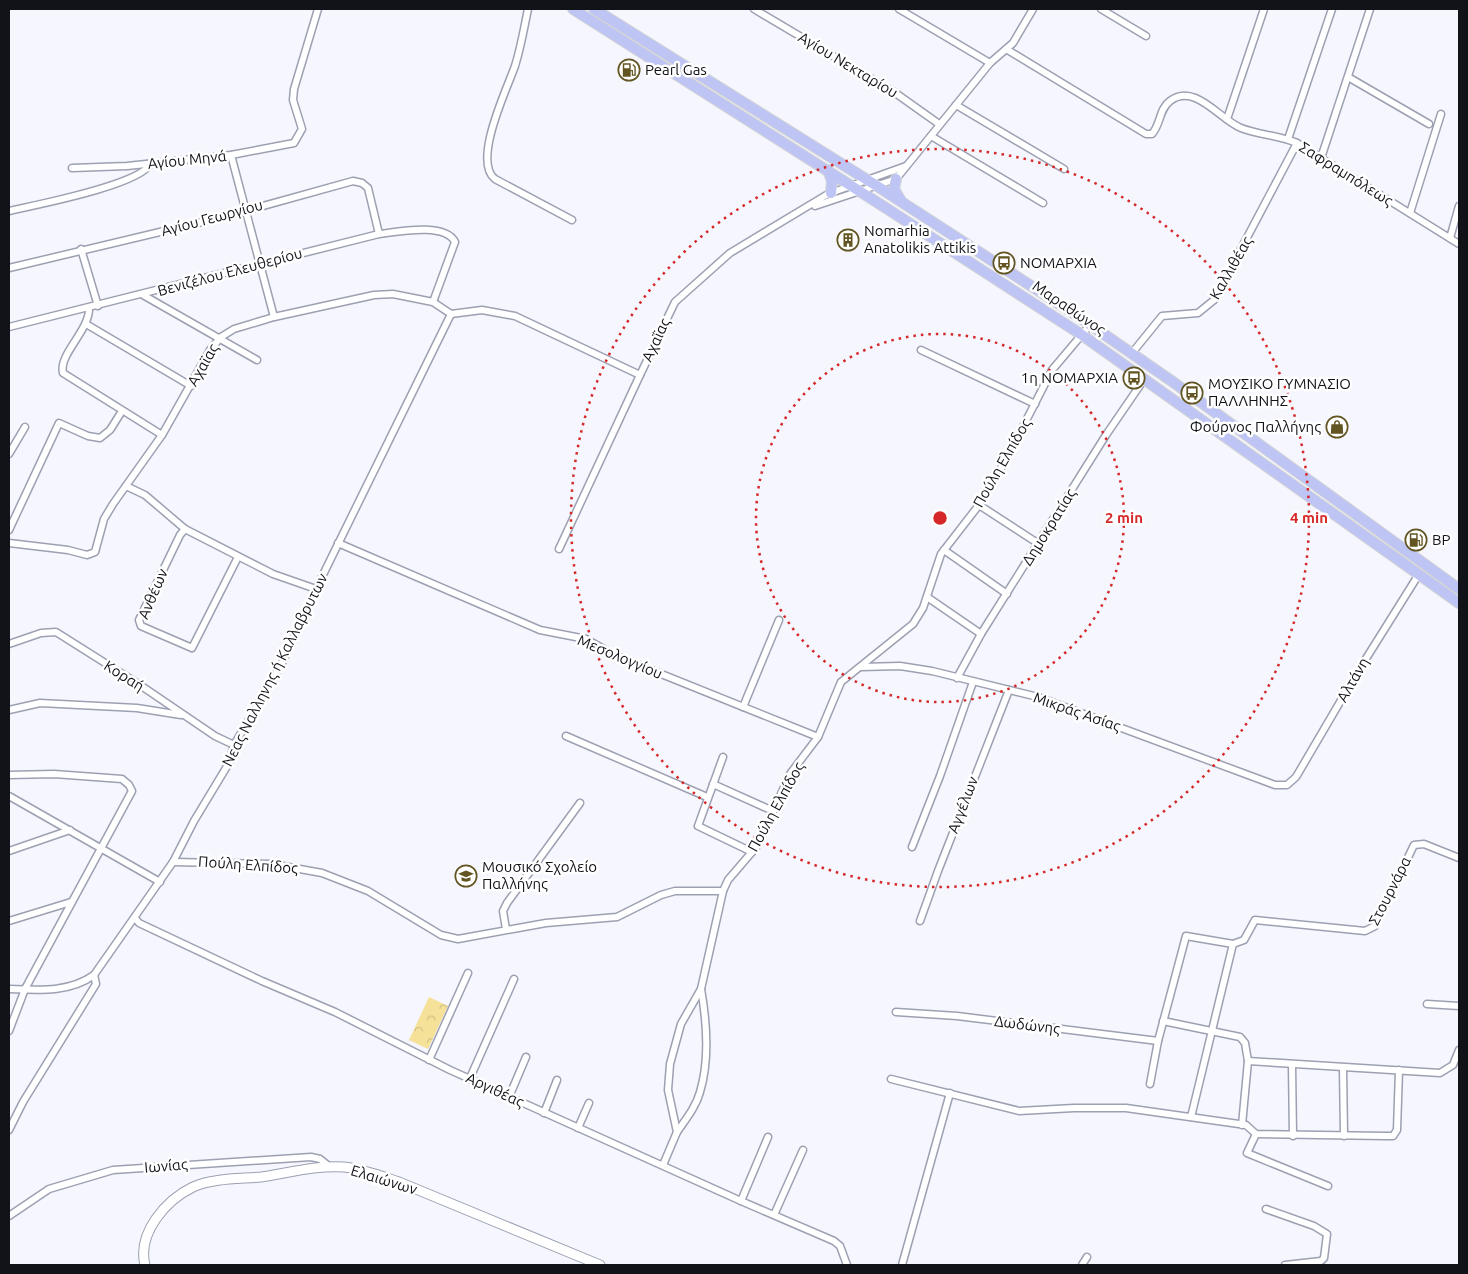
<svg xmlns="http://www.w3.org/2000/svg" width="1468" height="1274" font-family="Ubuntu,sans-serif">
<defs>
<pattern id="park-crowns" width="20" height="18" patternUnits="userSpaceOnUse" patternTransform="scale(1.25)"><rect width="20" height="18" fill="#f5e198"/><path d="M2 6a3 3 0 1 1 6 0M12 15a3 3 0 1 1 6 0" fill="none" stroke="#d1c082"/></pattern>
</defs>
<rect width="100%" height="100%" fill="#f5f6fe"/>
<path fill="url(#park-crowns)" d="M429 997 448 1006 428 1049 409 1040Z"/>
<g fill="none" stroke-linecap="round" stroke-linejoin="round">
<g stroke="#9ca0b1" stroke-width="9">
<g id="minor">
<path d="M528 9C524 28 521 47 515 66 507 89 472 161 495 179L572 220"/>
<path d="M754 9 894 92 939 124"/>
<path d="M899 9 990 63"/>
<path d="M1101 9 1146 36"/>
<path d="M1006 49 1146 134H1152C1161 124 1159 109 1170 101 1195 82 1220 120 1241 128 1259 135 1278 135 1297 143L1459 244"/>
<path d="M1348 77 1429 124"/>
<path d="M956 105 1064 169"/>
<path d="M1227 119 1264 9"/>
<path d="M931 136 1043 203"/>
<path d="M1288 139 1332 9"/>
<path d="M231 155 274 317"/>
<path d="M1321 158 1370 9"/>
<path d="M72 168 127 166 231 155 294 143 302 129 293 100 294 89 318 9"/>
<path d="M815 206 896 179 990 63 1013 43 1033 9"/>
<path d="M9 211C35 205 141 185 151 163"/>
<path d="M1410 213 1441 114"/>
<path d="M1450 238 1459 206"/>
<path d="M81 249 98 306"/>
<path d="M9 268 227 216 353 181 362 183 368 188 379 234"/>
<path d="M143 295 257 360"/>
<path d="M89 308C90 330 58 355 63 373L162 435"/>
<path d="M86 324 191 386"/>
<path d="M9 327 379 234C397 232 445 222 455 242L433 302"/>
<path d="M921 350 1035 404"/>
<path d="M1132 353 1162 316 1198 313 1214 300 1297 143"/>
<path d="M9 454 25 427"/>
<path d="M126 486 145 495 185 529"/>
<path d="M979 505 1039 544"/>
<path d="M9 530 59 423 88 436 100 438 110 430 122 411"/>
<path d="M9 543 68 550 87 555 95 552 104 519 113 504 162 435 210 350 221 337 234 329 274 317 374 295 393 294 433 302 451 314 482 310 515 316 640 375 675 302 730 253 828 194 906 166"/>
<path d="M338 543 540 630 586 639 614 655 818 737"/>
<path d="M559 549 640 375"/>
<path d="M944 550 1007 594"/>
<path d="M238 557 192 648 141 626 139 620 180 535 185 529 273 574 316 589"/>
<path d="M927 597 981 634"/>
<path d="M9 644 41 633 56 632 140 685 215 736 234 745"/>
<path d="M861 667 900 666 932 671 1038 697 1275 785H1287L1296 777 1357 673 1419 574"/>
<path d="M957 678 981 634 1106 435 1145 378"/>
<path d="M743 707 779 620"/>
<path d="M9 710 40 703 137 708 181 715"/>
<path d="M566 736 707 797"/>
<path d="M723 757 698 826 752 852"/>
<path d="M9 775 54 774 122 779 129 785 132 791 25 989 9 1031"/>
<path d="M713 784 773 811"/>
<path d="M9 796 160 882"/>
<path d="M912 847 940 776 973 682"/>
<path d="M9 851 70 830"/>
<path d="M173 862 272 864 322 873 368 891 441 935 458 939 546 923 617 917 661 895 675 891H723L728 880 758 845 790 774 818 737 841 682 913 624 923 608 941 554 979 505 1006 460 1052 370 1090 325"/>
<path d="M135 918 139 923 262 981 335 1012 450 1070 741 1201 834 1241 840 1246 847 1265"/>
<path d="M9 921 71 902"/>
<path d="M920 921 938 871 1009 690"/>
<path d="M506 929 503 911 507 903 580 803"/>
<path d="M9 989C38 990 69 993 94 975L173 862 194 821 229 763 234 745 281 665 316 589 451 314"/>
<path d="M1427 1004 1459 1006"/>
<path d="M896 1012 957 1016 1158 1041"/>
<path d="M1163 1021 1240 1037 1245 1043 1248 1061 1440 1073 1453 1065 1459 1050"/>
<path d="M429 1060 468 973"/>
<path d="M1292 1065 1293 1136"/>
<path d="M1343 1068 1344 1136"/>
<path d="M470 1078 514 979"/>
<path d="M891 1079 1019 1111 1074 1108H1126L1246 1125 1256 1134 1386 1136H1393L1397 1130 1399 1070"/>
<path d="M1150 1084 1158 1041 1186 936 1233 944"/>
<path d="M509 1097 526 1057"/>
<path d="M544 1113 557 1080"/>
<path d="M1191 1117 1233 944 1244 940 1255 920 1365 931 1375 926 1414 845 1424 844 1459 858"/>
<path d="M1242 1125 1248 1061"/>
<path d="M578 1128 589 1103"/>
<path d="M9 1130 23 1102 96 984 94 975"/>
<path d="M677 1132C686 1119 696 1107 700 1092 710 1059 707 1023 701 989"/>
<path d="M1256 1134 1247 1153 1328 1186"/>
<path d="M663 1165 677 1132 668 1090 670 1064 681 1024 701 989 723 891"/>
<path d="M741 1201 768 1137"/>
<path d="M1266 1209 1314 1226 1327 1234 1324 1258 1321 1261 1285 1265"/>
<path d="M774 1215 803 1150"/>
<path d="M9 1216 49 1189 113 1170 311 1157 320 1159 330 1167"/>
<path d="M902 1265 950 1093"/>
<path d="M1082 1265 1087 1257"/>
</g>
</g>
<g stroke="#9ca0b1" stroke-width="11">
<path id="secondary" d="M145 1265C137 1233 166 1200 193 1187 213 1178 240 1179 261 1177 288 1173 316 1165 344 1167 363 1169 381 1176 399 1182L600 1265"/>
</g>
<g stroke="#d4d5d6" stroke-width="12">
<g id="primary">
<path d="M573 9 886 208 1082 335 1459 603"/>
<path d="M594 9 877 186 1079 317 1173 382 1459 589"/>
<path d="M828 170 832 181 831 193"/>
<path d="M896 179 894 189 901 201"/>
</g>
</g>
<use href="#minor" stroke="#fff" stroke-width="6"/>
<use href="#secondary" stroke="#fff" stroke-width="9"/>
<use href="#primary" stroke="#bec4f3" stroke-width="10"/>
</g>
<g fill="none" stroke="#d62828" stroke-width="2.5" stroke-dasharray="2.5 5">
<circle cx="940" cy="518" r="184"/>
<circle cx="940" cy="518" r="369"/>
</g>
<defs>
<g id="fuel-ring" transform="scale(1.125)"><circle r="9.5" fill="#fff" stroke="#625522" stroke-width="1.5"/><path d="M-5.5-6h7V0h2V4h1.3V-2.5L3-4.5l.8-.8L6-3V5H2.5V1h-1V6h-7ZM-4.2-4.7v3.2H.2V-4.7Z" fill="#625522"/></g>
<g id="building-ring" transform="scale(1.125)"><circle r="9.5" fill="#fff" stroke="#625522" stroke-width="1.5"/><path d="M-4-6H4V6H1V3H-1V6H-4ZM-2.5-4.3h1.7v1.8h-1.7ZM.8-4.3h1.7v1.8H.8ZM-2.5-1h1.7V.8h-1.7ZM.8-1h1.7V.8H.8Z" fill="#625522"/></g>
<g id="bus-ring" transform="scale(1.125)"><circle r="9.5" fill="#fff" stroke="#625522" stroke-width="1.5"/><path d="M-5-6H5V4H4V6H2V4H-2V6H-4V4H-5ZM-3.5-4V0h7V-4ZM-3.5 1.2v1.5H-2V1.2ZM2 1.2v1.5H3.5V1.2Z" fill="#625522"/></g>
<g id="shop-ring" transform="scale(1.125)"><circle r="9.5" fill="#fff" stroke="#625522" stroke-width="1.5"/><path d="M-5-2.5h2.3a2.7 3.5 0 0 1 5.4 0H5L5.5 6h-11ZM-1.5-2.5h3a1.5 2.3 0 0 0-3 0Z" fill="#625522"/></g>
<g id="school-ring" transform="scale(1.125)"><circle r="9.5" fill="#fff" stroke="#625522" stroke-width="1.5"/><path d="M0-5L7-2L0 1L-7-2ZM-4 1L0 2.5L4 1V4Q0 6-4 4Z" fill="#625522"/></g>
</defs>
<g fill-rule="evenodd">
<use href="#fuel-ring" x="629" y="70"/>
<use href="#building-ring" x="848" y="240"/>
<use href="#bus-ring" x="1004" y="263"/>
<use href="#bus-ring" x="1134" y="378"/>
<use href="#bus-ring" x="1192" y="393"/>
<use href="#shop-ring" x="1337" y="427"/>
<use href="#fuel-ring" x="1416" y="540"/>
<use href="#school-ring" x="466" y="876"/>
</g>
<g text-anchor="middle" stroke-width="5" stroke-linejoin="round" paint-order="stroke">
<g font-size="15" fill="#121319" stroke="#fff">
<text transform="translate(848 65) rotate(31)" y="5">Αγίου Νεκταρίου</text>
<text transform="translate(187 160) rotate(-6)" y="5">Αγίου Μηνά</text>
<text transform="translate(1346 174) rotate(32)" y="5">Σαφραμπόλεως</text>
<text transform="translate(212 218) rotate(-15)" y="5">Αγίου Γεωργίου</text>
<text transform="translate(1231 268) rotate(-60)" y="5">Καλλιθέας</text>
<text transform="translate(230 272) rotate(-15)" y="5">Βενιζέλου Ελευθερίου</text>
<text transform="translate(1069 308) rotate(34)" y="5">Μαραθώνος</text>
<text transform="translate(656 340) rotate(-65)" y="5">Αχαΐας</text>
<text transform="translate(203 365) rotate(-60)" y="5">Αχαϊας</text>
<text transform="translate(1002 463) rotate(-60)" y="5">Πούλη Ελπίδος</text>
<text transform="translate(1049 527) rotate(-58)" y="5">Δημοκρατίας</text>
<text transform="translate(153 594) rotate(-67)" y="5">Ανθέων</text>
<text transform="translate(620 657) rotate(23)" y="5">Μεσολογγίου</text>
<text transform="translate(275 670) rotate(-63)" y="5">Νεας Nαλληνης ή Καλλαβρυτων</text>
<text transform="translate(124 676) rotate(32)" y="5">Κοραή</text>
<text transform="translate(1353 680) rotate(-60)" y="5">Αλτάνη</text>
<text transform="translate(1077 712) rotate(19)" y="5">Μικράς Ασίας</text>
<text transform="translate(963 805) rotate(-69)" y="5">Αγγέλων</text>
<text transform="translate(776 807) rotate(-61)" y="5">Πούλη Ελπίδος</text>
<text transform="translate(248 865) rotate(4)" y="5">Πούλη Ελπίδος</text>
<text transform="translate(1390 891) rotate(-63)" y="5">Στουρνάρα</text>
<text transform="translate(1027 1025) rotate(7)" y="5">Δωδώνης</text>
<text transform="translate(495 1090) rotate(25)" y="5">Αργιθέας</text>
<text transform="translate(166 1166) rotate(-5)" y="5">Ιωνίας</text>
<text transform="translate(384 1180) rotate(17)" y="5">Ελαιώνων</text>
</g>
<g font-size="15" fill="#121319" stroke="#fff" text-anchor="start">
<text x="645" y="75">Pearl Gas</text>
<text x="864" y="236">Nomarhia<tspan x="864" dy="17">Anatolikis Attikis</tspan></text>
<text x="1020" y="268">ΝΟΜΑΡΧΙΑ</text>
<text x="1118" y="383" text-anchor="end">1η ΝΟΜΑΡΧΙΑ</text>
<text x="1208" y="389">ΜΟΥΣΙΚΟ ΓΥΜΝΑΣΙΟ<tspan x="1208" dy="17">ΠΑΛΛΗΝΗΣ</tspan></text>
<text x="1321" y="432" text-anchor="end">Φούρνος Παλλήνης</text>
<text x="1432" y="545">BP</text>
<text x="482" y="872">Μουσικό Σχολείο<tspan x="482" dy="17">Παλλήνης</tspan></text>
</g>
</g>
<circle cx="940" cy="518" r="8" fill="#d62828" stroke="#fff" stroke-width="2.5"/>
<g font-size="15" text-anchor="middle" font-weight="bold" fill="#d62828" stroke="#fff" stroke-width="5" stroke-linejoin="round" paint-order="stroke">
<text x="1124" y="523">2 min</text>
<text x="1309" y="523">4 min</text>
</g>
<rect width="1468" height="1274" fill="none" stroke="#121319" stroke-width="20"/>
</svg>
